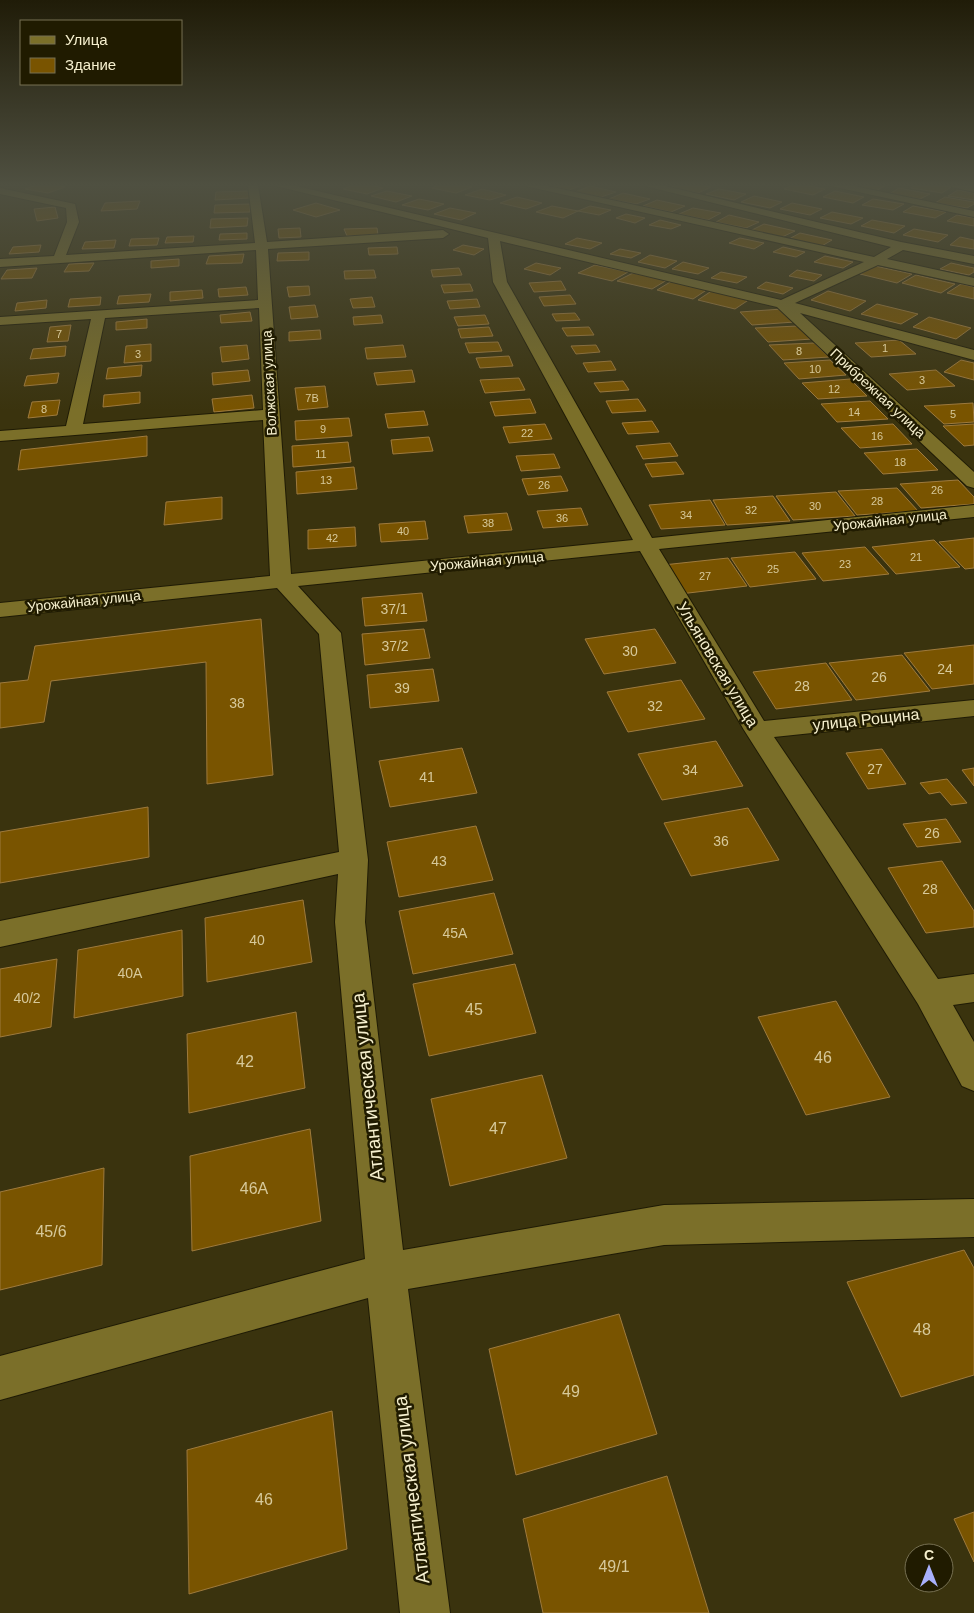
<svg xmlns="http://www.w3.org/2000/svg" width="974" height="1613" font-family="Arial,sans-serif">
<rect width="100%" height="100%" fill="#3a330e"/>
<g fill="#795400" stroke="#9e7a3d">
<path d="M36 185H55L65 187 48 193 25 189Z"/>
<path d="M353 185H370L383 188 367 194 343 189Z"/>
<path d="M438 185H463L472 187 456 193 432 188Z"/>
<path d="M547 185H582L569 190Z"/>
<path d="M676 185H702L711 187 698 193 671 187Z"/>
<path d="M793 185H804L825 189 813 195 784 189Z"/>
<path d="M847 185H886L876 191Z"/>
<path d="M915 185H940L951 187 942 193 911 188Z"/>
<path d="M590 186 616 192 601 197 575 192Z"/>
<path d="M899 188 930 194 920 199 889 194Z"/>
<path d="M482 189 506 195 490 200 465 195Z"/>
<path d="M719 189 746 194 734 200 706 194Z"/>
<path d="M958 190 974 193V200L948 196Z"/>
<path d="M250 191V198L215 200 216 192Z"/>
<path d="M387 191 412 196 396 202 371 196Z"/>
<path d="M835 191 864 197 853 203 823 197Z"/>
<path d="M623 193 650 199 636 204 609 199Z"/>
<path d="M754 196 782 202 770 208 741 202Z"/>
<path d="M517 197 542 203 526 209 500 203Z"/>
<path d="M945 197 974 202V204L967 208 935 203Z"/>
<path d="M419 199 444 204 428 210 402 205Z"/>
<path d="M873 199 904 204 893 210 862 205Z"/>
<path d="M657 200 685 206 671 212 643 206Z"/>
<path d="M140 201 137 209 101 211 105 203Z"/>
<path d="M316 203 340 210 316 217 293 210Z"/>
<path d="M792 203 822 209 810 215 780 209Z"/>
<path d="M250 204V212L214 213 215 205Z"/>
<path d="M552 206 578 211 563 218 536 212Z"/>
<path d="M590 206 611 210 599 215 578 211Z"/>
<path d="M913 206 946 212 935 218 903 212Z"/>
<path d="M55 207 58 218 37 221 34 209Z"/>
<path d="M450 208 476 213 461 220 434 214Z"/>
<path d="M693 208 721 213 708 220 679 214Z"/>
<path d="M832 212 863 218 851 224 820 218Z"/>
<path d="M626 214 645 218 635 223 616 218Z"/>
<path d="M729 215 759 222 746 228 716 222Z"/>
<path d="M957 215 974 218V226L947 221Z"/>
<path d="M248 218 247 226 210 228 211 219Z"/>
<path d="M660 220 681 225 671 229 649 225Z"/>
<path d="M872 220 905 226 894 233 861 226Z"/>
<path d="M764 224 795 231 782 237 750 231Z"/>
<path d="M300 228 301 237 279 238 278 229Z"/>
<path d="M377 228 378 235 347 236 344 229Z"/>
<path d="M914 229 948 235 938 242 903 235Z"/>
<path d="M247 233V239L219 240 220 234Z"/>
<path d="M800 233 832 240 820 247 787 240Z"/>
<path d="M194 236 193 242 165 243 167 237Z"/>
<path d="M960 237 974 240V249L950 245Z"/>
<path d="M159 238 157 245 129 246 131 239Z"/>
<path d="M577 238 602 243 590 249 565 244Z"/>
<path d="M740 238 764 243 754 249 729 243Z"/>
<path d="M116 240 114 248 82 249 85 242Z"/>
<path d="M41 245 39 252 9 254 13 247Z"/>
<path d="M463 245 484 249 474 255 453 250Z"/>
<path d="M397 247 398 254 369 255 368 248Z"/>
<path d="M783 247 805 252 796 257 773 252Z"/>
<path d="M620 249 641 253 631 258 610 254Z"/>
<path d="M309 252V260L277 261 278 253Z"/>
<path d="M244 254 242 263 206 264 209 256Z"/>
<path d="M650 255 677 261 665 268 638 262Z"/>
<path d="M825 256 853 262 843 268 814 262Z"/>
<path d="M179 259V266L151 268V261Z"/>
<path d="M683 262 709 268 698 274 672 269Z"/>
<path d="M94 263 89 271 64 272 69 264Z"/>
<path d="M536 263 561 268 550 275 524 269Z"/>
<path d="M951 263 974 268V272L969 275 940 269Z"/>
<path d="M595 265 628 272 612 281 578 273Z"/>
<path d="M875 266 912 274 897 283 860 274Z"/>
<path d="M37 268 32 278 1 279 7 270Z"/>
<path d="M459 268 462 275 433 277 431 270Z"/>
<path d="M374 270 376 278 345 279 344 271Z"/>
<path d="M797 270 822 275 814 281 789 276Z"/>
<path d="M721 272 747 277 737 283 711 278Z"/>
<path d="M633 273 667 280 652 289 617 281Z"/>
<path d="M916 275 955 284 941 293 902 283Z"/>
<path d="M561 281 566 290 534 292 529 283Z"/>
<path d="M672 281 708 289 693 299 657 290Z"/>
<path d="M766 282 793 288 783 294 757 288Z"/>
<path d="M470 284 473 291 444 293 441 285Z"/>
<path d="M961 284 974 287V299L947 293Z"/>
<path d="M309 286 310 295 289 297 287 287Z"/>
<path d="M246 287 248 295 219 297 218 289Z"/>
<path d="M202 290 203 298 170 301V292Z"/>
<path d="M713 290 750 299 735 309 698 300Z"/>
<path d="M828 291 866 301 850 311 811 300Z"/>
<path d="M151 294 149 302 117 304 119 296Z"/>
<path d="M570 295 576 304 544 306 539 297Z"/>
<path d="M101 297 100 305 68 307 70 299Z"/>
<path d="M372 297 375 307 353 308 350 299Z"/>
<path d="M477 299 480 307 450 309 447 301Z"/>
<path d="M47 300 46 308 15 311 17 303Z"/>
<path d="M877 304 918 314 901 324 861 314Z"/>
<path d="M315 305 318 317 291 319 289 307Z"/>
<path d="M782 309 795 322 752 325 740 312Z"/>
<path d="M250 312 252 321 221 323 220 315Z"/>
<path d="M575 313 580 320 556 321 552 314Z"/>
<path d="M381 315 383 323 354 325 353 317Z"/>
<path d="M485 315 489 324 458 326 454 317Z"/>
<path d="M929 317 971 328 956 339 913 327Z"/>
<path d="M147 319V328L116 330V322Z"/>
<path d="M71 325 68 341 47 342 50 327Z"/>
<path d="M798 326 812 339 768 342 755 328Z"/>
<path d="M489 327 493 336 461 338 458 329Z"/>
<path d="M589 327 594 335 567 336 562 328Z"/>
<path d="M320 330 321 339 289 341V332Z"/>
<path d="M899 340 916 354 871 357 855 343Z"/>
<path d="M498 342 502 351 469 353 465 343Z"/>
<path d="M814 343 829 357 783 360 769 345Z"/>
<path d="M151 344V361L124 363 126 346Z"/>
<path d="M247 345 249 359 222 362 220 347Z"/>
<path d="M403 345 406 357 367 359 365 348Z"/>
<path d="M596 345 600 352 576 354 571 346Z"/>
<path d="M66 346 65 356 30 359 33 349Z"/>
<path d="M509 356 513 366 480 368 476 358Z"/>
<path d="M830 360 846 375 799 379 784 363Z"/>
<path d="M961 360 974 363V380L944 372Z"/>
<path d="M611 361 616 370 588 372 583 363Z"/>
<path d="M142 365 141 376 106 379 108 368Z"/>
<path d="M248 370 250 381 213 385 212 373Z"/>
<path d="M412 370 415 382 377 385 374 373Z"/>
<path d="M936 370 955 386 907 390 889 374Z"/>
<path d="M59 373 57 383 24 386 27 376Z"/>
<path d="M519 378 525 390 485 393 480 380Z"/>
<path d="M850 379 867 396 818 399 802 383Z"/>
<path d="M623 381 629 390 600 392 594 383Z"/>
<path d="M325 386 328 407 298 410 295 388Z"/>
<path d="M140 392V403L103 407 104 395Z"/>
<path d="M252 395 254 408 214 412 212 399Z"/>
<path d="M530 399 536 413 495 416 490 402Z"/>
<path d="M638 399 646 411 612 413 606 401Z"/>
<path d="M60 400 57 415 28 418 32 402Z"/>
<path d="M870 401 888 419 837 422 821 404Z"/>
<path d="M973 403 974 422 944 424 924 406Z"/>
<path d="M424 411 428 425 388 428 385 414Z"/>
<path d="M349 418 352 436 296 440 295 421Z"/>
<path d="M652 421 659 432 628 434 622 423Z"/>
<path d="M545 424 552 439 509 443 503 427Z"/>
<path d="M893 424 912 444 860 448 841 428Z"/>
<path d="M974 424V445L964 446 943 426Z"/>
<path d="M147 436V456L18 470 21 450Z"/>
<path d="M429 437 433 451 393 454 391 440Z"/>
<path d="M348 442 351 462 293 467 292 446Z"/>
<path d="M670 443 678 456 643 459 636 446Z"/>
<path d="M917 449 938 470 883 474 864 453Z"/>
<path d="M554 454 560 468 521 471 516 456Z"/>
<path d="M676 462 684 474 652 477 645 464Z"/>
<path d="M354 467 357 489 297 494 296 472Z"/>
<path d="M561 476 568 491 528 495 522 479Z"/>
<path d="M958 480 974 497V504L921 508 900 484Z"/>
<path d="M897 488 918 511 857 515 838 491Z"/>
<path d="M836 492 855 516 793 520 776 496Z"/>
<path d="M773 496 790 521 727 525 713 500Z"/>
<path d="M222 497V519L164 525 166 502Z"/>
<path d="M710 500 725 525 661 529 649 505Z"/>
<path d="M581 508 588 525 543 528 537 511Z"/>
<path d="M507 513 512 530 468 533 464 516Z"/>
<path d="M425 521 428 539 381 542 379 524Z"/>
<path d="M355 527 356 546 308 549V530Z"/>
<path d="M974 538V568L965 569 939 542Z"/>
<path d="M934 540 960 567 896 574 872 547Z"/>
<path d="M865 547 889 574 823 581 802 553Z"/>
<path d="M795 552 816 579 750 587 731 558Z"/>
<path d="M728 558 747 586 680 594 663 565Z"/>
<path d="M422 593 427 621 365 626 362 598Z"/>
<path d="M261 619 273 775 207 784 206 662 51 681 44 722 0 728V683L28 680 35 646Z"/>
<path d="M424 629 430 658 365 665 362 634Z"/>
<path d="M655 629 676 663 604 674 585 639Z"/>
<path d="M974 645V684L932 689 904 653Z"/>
<path d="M902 655 930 691 856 700 829 663Z"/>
<path d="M826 663 852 700 776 709 753 672Z"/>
<path d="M433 669 439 701 370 708 367 675Z"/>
<path d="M681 680 705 719 628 732 607 692Z"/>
<path d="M716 741 743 786 662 800 638 754Z"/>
<path d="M462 748 477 793 390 807 379 761Z"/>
<path d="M882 749 906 784 868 789 846 753Z"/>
<path d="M974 768V786L962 770Z"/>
<path d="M947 779 967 803 951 805 940 792 929 794 920 783Z"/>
<path d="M148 807 149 857 0 883V832Z"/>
<path d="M748 808 779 860 691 876 664 823Z"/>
<path d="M946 819 961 842 917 847 903 824Z"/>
<path d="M476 826 493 880 399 897 387 842Z"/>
<path d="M942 861 974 911V927L926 933 888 868Z"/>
<path d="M494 893 513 954 413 974 399 911Z"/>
<path d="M303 900 312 962 207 982 205 918Z"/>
<path d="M182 930 183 996 74 1018 78 950Z"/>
<path d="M57 959 51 1027 0 1037V969Z"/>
<path d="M515 964 536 1033 429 1056 413 984Z"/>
<path d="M836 1001 890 1097 806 1115 758 1017Z"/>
<path d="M296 1012 305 1088 189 1113 187 1034Z"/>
<path d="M542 1075 567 1158 450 1186 431 1099Z"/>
<path d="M310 1129 321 1221 192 1251 190 1156Z"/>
<path d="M104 1168 102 1265 0 1290V1192Z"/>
<path d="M964 1250 974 1268V1375L901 1397 847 1282Z"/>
<path d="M619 1314 657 1434 516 1475 489 1349Z"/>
<path d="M332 1411 347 1549 189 1594 187 1450Z"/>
<path d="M667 1476 709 1613H543L523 1519Z"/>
<path d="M974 1512V1562L954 1519Z"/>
</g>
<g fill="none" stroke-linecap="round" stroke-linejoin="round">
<g stroke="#1f1b05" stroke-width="2">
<g id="street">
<path d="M248 185H258L267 242 443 230 449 234 443 238 268 249 291 574 633 540 493 282 488 238 272 185H292L781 300 864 262 521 185H543L874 257 891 247 641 185H661L901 242 974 256V264L903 250 887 259 974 278V286L878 265 795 303 974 350V360L800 313 974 472V488L967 486 777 307 500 241 507 282 652 538 974 505V517L659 549 764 721 974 700V716L774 737 938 979 974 974V1002L953 1005 974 1042V1091L962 1086 918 1004 744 730 640 551 298 586 341 633 368 860 365 922 403 1250 664 1205 974 1199V1237L664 1245 408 1289 450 1613H400L368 1298 0 1400V1356L365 1259 335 922 338 874 0 947V921L339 852 319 634 277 588 0 617V603L270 576 263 420 0 441V431L66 426 91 319 0 325V317L258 300 256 250 0 267V259L54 256 67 222 66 208 0 194V188L75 204 79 222 66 255 255 243ZM259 308 263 410 83 424 105 318Z"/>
<path d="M826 185H849L974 211V217Z"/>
<path d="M951 185 974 186V192L952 187Z"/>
</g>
</g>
<use href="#street" fill="#7b6f29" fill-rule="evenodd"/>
</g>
<linearGradient id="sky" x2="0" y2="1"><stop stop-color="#201c08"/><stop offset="0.45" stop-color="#4f5041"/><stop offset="1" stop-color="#4f5041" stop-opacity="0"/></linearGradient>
<rect width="974" height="411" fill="url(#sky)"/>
<g text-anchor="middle" stroke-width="5" stroke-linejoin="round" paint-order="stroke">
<g font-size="11" fill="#d7c99a">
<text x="59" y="338">7</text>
<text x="885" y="352">1</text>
<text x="799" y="355">8</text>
<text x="138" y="358">3</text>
<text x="815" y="373">10</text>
<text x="922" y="384">3</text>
<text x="834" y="393">12</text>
<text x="312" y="402">7В</text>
<text x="44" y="413">8</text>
<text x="854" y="416">14</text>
<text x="953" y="418">5</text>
<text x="323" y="433">9</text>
<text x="527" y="437">22</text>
<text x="877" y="440">16</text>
<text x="321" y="458">11</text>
<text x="900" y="466">18</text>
<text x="326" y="484">13</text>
<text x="544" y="489">26</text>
<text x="937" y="494">26</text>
<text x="877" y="505">28</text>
<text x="815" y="510">30</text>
<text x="751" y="514">32</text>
<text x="686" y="519">34</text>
<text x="562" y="522">36</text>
<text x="488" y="527">38</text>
<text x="403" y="535">40</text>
<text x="332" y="542">42</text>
<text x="916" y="561">21</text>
<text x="845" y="568">23</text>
<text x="773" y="573">25</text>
<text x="705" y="580">27</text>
</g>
<g font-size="14" fill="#f6f0ce" stroke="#201b00">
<text transform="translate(269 383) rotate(-93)" y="5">Волжская улица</text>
<text transform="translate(878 393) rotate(43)" y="5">Прибрежная улица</text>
<text transform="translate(890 520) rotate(-6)" y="5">Урожайная улица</text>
<text transform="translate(487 561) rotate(-5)" y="5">Урожайная улица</text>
<text transform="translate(84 601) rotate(-6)" y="5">Урожайная улица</text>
</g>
<g font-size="14" fill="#d7c99a">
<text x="394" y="614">37/1</text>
<text x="395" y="651">37/2</text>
<text x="630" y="656">30</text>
<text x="945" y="674">24</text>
<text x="879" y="682">26</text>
<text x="802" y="691">28</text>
<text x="402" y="693">39</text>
<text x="237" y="708">38</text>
<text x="655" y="711">32</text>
<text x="875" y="774">27</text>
<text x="690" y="775">34</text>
<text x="427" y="782">41</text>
<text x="932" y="838">26</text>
<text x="721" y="846">36</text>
<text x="439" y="866">43</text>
<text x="930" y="894">28</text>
<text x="455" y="938">45А</text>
<text x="257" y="945">40</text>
<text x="130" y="978">40А</text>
<text x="27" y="1003">40/2</text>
</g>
<g font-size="16" fill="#f6f0ce" stroke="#201b00">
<text transform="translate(718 664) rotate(59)" y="6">Ульяновская улица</text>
<text transform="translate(866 719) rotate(-6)" y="6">улица Рощина</text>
</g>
<g font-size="16" fill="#d7c99a">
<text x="474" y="1015">45</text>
<text x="823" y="1063">46</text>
<text x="245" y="1067">42</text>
<text x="498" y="1134">47</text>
<text x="254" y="1194">46А</text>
<text x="51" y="1237">45/6</text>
<text x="922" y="1335">48</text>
<text x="571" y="1397">49</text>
<text x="264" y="1505">46</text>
<text x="614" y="1572">49/1</text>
</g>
<g font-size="19" fill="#f6f0ce" stroke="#201b00">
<text transform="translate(367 1087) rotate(-96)" y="7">Атлантическая улица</text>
<text transform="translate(411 1490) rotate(-97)" y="7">Атлантическая улица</text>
</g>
</g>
<rect x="20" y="20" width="162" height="65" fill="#201b00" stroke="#767052"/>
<rect x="30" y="36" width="25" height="8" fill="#7b6f29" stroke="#767052"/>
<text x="65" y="45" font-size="15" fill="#f6f0ce">Улица</text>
<rect x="30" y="58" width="25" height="15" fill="#795400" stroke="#767052"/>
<text x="65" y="70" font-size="15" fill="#f6f0ce">Здание</text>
<g transform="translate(929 1568)"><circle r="24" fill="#201b00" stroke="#767052"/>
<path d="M0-4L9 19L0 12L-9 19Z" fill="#a8b0fc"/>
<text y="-8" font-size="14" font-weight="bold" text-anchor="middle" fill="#f6f0ce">С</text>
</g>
</svg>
